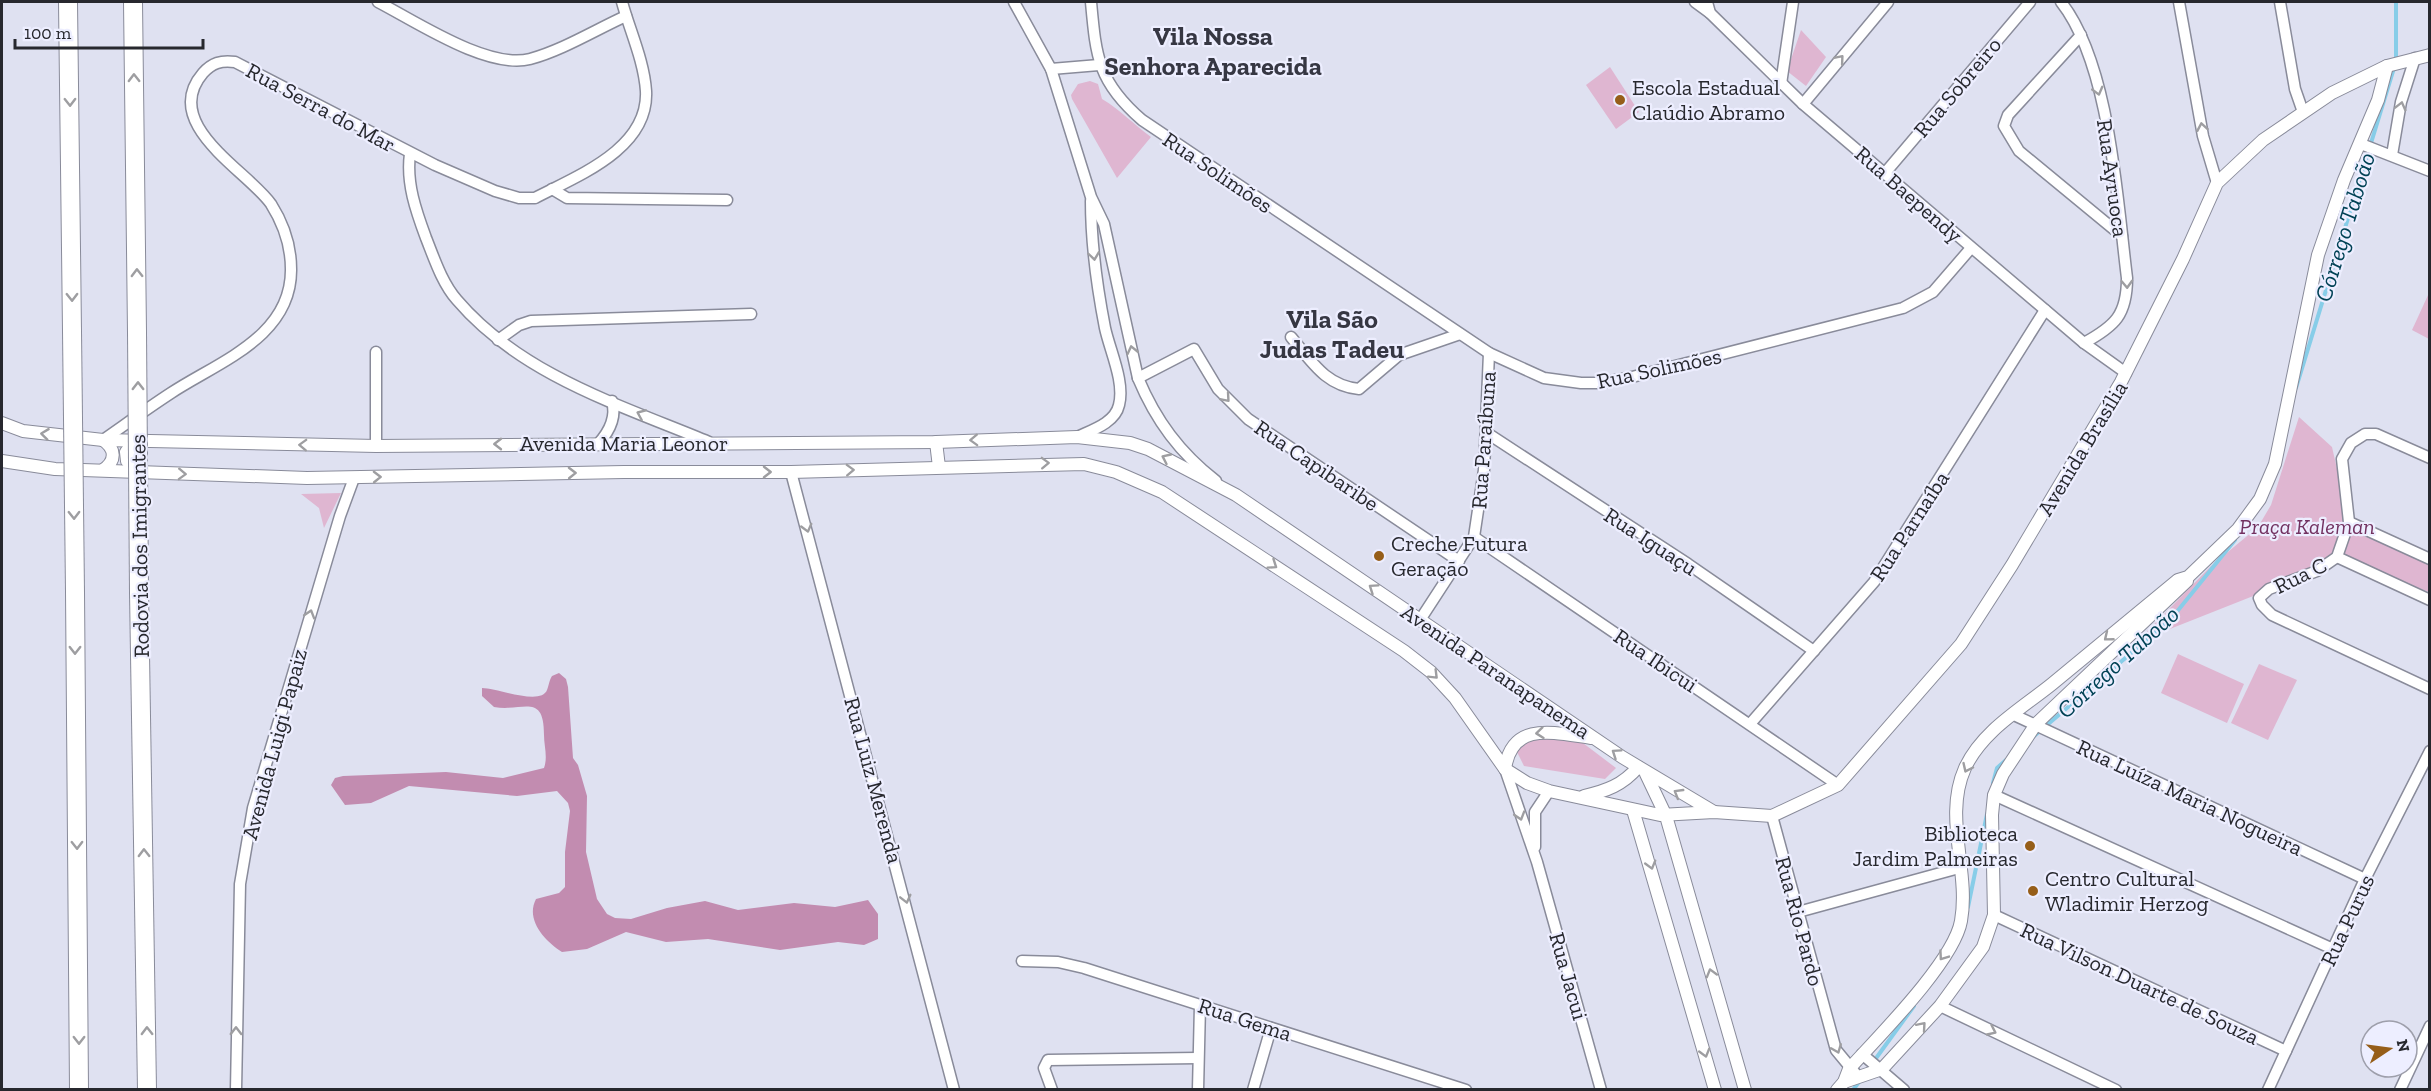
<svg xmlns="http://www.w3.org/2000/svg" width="2431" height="1091" font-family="'Zilla Slab',serif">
<rect width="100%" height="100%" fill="#dfe1f1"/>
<g fill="#dfb6d1">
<path d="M1801 30 1826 57 1806 86 1787 71Z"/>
<path d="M1610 67 1639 112 1616 129 1586 85Z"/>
<path d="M1090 81 1098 84 1102 99C1121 110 1134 125 1151 137L1117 178 1072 99 1071 95 1078 84Z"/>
<path d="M2429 293V339L2412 330Z"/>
<path d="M2299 417 2332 447 2349 522 2429 565V592L2337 557 2306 575 2137 642 2211 566 2258 527 2271 505Z"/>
<path d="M341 493 324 528 319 508 301 494Z"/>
<path d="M2178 654 2244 684 2227 723 2161 693Z"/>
<path d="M2259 664 2297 680 2268 740 2231 723Z"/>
<path d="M1550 735 1583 743 1616 768 1605 779 1524 766 1517 752 1525 743Z"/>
</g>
<path fill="#c28cb0" d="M559 673 566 679 568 687 573 758 578 765 587 796 586 852 597 899 607 914 615 918 631 919 667 908 705 901 738 910 794 903 835 907 868 900 878 914V939L864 945 838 942 780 950 708 939 666 942 626 932 587 949 562 952C545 941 525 920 536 899L559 893 565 887V852L570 811 568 803 557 791 517 796 409 786 371 803 345 805 331 785 335 778 343 776 446 772 503 778 544 768C548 757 544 746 544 735 544 692 523 712 494 707L482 696V688C497 688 541 706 547 690 549 685 549 681 552 676Z"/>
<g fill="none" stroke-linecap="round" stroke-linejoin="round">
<g stroke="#87cde8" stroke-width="4">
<path d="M2396 2V61"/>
<path d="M2296 388 2394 68"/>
<path d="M2033 737 2171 619 2235 540"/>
<path d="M1993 783 1997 768 2006 760"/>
<path d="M1968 907 1987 814"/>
<path d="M1874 1061 1914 1006"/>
<path d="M1853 1090 1859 1082"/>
</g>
<g stroke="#898b9a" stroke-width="13">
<g id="minor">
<path d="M378 2C415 21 488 70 530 59 563 50 595 30 626 16"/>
<path d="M1014 2 1051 69 1091 197 1104 224 1138 378C1156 421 1180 453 1216 481"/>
<path d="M1091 2C1096 57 1098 82 1142 120L1489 353 1544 378 1581 383H1600L1632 377 1903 308 1933 292 1971 248"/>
<path d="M1695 2 1710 13"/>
<path d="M1707 2 1710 13 1803 104 2084 343 2126 373"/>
<path d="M2061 2C2110 64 2117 199 2127 278 2127 315 2115 326 2084 343"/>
<path d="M2179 2 2203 136 2217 183"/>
<path d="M2280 2 2295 89 2303 112"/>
<path d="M2081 35 2008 115 2004 126 2019 151 2122 236"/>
<path d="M1051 69 1099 65"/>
<path d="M1781 84 1793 2"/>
<path d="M1803 104 1888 2"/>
<path d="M2361 144 2430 171"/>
<path d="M410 154C406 183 416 211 426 238 434 258 442 283 457 300 521 375 620 405 709 442"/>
<path d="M2392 155 2401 102 2415 58"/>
<path d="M1885 173 2030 2"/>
<path d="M552 189 567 198 727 200"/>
<path d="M1291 337C1312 362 1326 386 1359 389L1399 355 1460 334"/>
<path d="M498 340 519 325 531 321 751 314"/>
<path d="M376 352V446"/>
<path d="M1138 378 1194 349 1218 389 1248 419 1459 561"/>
<path d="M1487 433 1688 564 1814 651"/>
<path d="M1077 437C1092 430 1115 423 1119 405 1125 382 1110 351 1105 328 1097 287 1091 243 1091 201"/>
<path d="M103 440C126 424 148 408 171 393 218 362 292 337 291 269 291 246 283 223 271 204 248 171 159 124 203 73 212 63 221 60 235 62L435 165 495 191 519 198H535C577 176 649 149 646 91 644 61 630 31 622 2"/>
<path d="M598 444C609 432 617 418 612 401"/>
<path d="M2430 458 2376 434H2365L2351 443 2342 459 2349 522 2337 557 2317 571 2269 589 2259 598 2262 605 2272 615 2430 689"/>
<path d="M791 472 954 1090"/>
<path d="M2349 522 2430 559"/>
<path d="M1474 537 1838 785"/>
<path d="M2337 557 2430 600"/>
<path d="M1420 620 1474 537 1484 470 1489 353"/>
<path d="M2014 715 2365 879"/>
<path d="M1750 724 1874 582 2045 310"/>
<path d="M1505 769 1537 862 1601 1090"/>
<path d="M1994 795 2333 949"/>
<path d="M1772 816 1836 1050 1855 1073"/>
<path d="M1535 847V812L1549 791"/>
<path d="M1798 912 1959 868"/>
<path d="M1994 915 2286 1051"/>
<path d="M1022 961 1058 962 1084 968 1466 1090"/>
<path d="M1940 1006 2116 1090"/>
<path d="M1862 1054 1904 1090"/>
<path d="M236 1090 240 884 253 808 340 516 354 478"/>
<path d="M1052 1090 1044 1068 1048 1060 1198 1058"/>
<path d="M1198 1090 1200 1005"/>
<path d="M1253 1090 1271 1028"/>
<path d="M2268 1090 2365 879 2430 751"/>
<path d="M2400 1090 2430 1026"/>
</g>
</g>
<g stroke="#898b9a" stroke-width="14">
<g id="tertiary">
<path d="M2 423 23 431 103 440 376 446 936 442 1077 437 1130 443 1148 449 1236 495 1622 757 1714 812"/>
<path d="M936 442 939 467"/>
<path d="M2 461 55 469 307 478 624 472H791L1084 464 1116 472 1162 492 1404 651 1431 672 1455 698 1505 769 1527 783 1549 791 1660 815 1714 812 1772 816 1838 785 1961 644 2012 565 2121 382 2183 259 2217 183 2263 140 2332 93 2387 66 2430 55"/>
<path d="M103 470C116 461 116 449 103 440"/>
<path d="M137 473 127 461 126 452 132 444 141 442"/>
<path d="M1505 769C1512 720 1555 733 1591 738"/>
<path d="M1646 774 1666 816 1745 1090"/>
<path d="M1584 796C1606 791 1623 785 1638 767"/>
<path d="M1633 810 1715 1090"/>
<path d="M1844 1082 1882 1069 1940 1006 1983 947 1994 915 1992 815 1994 795 2003 774 2036 724 2187 581"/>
<path d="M1837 1090 1844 1082 1849 1069C1878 1037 1954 961 1961 921 1970 871 1943 817 1965 768 1982 731 2021 709 2052 684 2094 649 2136 615 2178 580L2188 577 2238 529 2260 499 2275 464 2318 255 2344 180 2378 100 2387 66"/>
</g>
</g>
<g stroke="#898b9a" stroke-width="20">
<g id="motorway">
<path d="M68 2 72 331"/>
<path d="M133 2 137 332"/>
<path d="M75 592 79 1090"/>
<path d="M139 592 147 1090"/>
</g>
</g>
<use href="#minor" stroke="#fff" stroke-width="10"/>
<use href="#tertiary" stroke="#fff" stroke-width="12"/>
<use href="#motorway" stroke="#fff" stroke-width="18"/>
<g stroke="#898b9a" stroke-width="20" stroke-linecap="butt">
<g id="motorway-bridge">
<path d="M72 331 75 592"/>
<path d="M137 332 139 592"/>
</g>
</g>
<use href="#motorway-bridge" stroke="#fff" stroke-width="18"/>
</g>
<defs><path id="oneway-chevron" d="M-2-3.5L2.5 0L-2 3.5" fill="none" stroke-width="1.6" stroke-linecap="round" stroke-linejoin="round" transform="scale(1.5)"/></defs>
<g stroke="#9e9ea1">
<use href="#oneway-chevron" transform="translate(1840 59) rotate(-50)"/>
<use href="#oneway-chevron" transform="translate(134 78) rotate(-91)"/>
<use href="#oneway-chevron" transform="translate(2098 91) rotate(75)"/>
<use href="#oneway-chevron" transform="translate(70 102) rotate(89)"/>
<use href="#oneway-chevron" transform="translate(2401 106) rotate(-76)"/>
<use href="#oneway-chevron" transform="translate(2202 127) rotate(-100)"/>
<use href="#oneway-chevron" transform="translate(1094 256) rotate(82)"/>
<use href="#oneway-chevron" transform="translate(137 273) rotate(-91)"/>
<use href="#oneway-chevron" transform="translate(2127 284) rotate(88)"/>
<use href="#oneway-chevron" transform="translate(72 297) rotate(89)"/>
<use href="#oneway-chevron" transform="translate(1132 350) rotate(-103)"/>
<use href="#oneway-chevron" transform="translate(138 386) rotate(-90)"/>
<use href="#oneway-chevron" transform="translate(1226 398) rotate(49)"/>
<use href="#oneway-chevron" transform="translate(641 414) rotate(-157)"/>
<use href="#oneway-chevron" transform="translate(45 434) rotate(-173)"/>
<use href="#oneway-chevron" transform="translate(974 440) rotate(178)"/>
<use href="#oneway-chevron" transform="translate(498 444) rotate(-180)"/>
<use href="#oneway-chevron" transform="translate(303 445) rotate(-178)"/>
<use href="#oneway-chevron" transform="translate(1166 458) rotate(-155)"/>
<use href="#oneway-chevron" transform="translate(1045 463) rotate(-2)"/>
<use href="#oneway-chevron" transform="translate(850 470) rotate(-2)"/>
<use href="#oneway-chevron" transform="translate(767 472)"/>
<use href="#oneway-chevron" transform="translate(572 473) rotate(-1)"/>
<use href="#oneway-chevron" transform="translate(182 474) rotate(2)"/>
<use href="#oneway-chevron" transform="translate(377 477) rotate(-1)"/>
<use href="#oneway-chevron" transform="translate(74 515) rotate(89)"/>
<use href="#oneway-chevron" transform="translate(807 528) rotate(75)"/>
<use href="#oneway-chevron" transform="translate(1273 565) rotate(34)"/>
<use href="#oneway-chevron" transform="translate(1373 588) rotate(-146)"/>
<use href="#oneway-chevron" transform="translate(310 614) rotate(-73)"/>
<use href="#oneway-chevron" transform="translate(2108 637) rotate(141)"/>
<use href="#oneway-chevron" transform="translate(75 650) rotate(90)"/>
<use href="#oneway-chevron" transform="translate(1434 675) rotate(45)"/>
<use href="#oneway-chevron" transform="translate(1540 733) rotate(174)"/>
<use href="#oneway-chevron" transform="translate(1616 753) rotate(-146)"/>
<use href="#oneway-chevron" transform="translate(1967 768) rotate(115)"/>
<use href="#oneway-chevron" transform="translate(1678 793) rotate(-149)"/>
<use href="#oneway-chevron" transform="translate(1520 816) rotate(73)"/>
<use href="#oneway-chevron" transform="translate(77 845) rotate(89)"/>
<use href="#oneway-chevron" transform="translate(144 853) rotate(-91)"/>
<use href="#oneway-chevron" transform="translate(1651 865) rotate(74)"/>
<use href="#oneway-chevron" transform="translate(906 899) rotate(76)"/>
<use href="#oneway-chevron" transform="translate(1943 956) rotate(125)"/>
<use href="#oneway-chevron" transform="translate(1711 973) rotate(-106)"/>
<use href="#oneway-chevron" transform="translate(1922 1026) rotate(-49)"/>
<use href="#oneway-chevron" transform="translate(147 1031) rotate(-91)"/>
<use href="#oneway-chevron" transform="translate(236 1031) rotate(-90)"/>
<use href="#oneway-chevron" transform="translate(1992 1031) rotate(25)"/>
<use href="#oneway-chevron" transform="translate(79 1040) rotate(90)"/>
<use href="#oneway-chevron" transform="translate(1837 1049) rotate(68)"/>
<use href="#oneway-chevron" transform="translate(1705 1053) rotate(74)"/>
</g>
<g fill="#965e19" stroke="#edeeff" stroke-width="2">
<circle cx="1620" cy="100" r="6"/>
<circle cx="1379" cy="556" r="6"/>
<circle cx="2030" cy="846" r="6"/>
<circle cx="2033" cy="891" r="6"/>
</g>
<g text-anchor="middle" stroke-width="4.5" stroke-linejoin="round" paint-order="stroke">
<g font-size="22" fill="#27282e" stroke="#edeeff" text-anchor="start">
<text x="1632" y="95">Escola Estadual<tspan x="1632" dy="25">Claúdio Abramo</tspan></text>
<text x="1391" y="551">Creche Futura<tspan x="1391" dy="25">Geração</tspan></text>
<text x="2018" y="841" text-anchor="end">Biblioteca<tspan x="2018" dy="25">Jardim Palmeiras</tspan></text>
<text x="2045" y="886">Centro Cultural<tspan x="2045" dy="25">Wladimir Herzog</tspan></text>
</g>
<g font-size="22" fill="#27282e" stroke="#edeeff">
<text transform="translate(1957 87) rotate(-50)" y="8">Rua Sobreiro</text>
<text transform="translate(321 107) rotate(28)" y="8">Rua Serra do Mar</text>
<text transform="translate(1218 172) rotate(34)" y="8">Rua Solimões</text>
<text transform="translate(2113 178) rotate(82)" y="8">Rua Ayruoca</text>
<text transform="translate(1909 194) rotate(41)" y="8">Rua Baependy</text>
<text transform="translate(1659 368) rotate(-12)" y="8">Rua Solimões</text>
<text transform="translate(1483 440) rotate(-86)" y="8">Rua Paraíbuna</text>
<text x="624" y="451">Avenida Maria Leonor</text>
<text transform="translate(2082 448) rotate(-59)" y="8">Avenida Brasília</text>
<text transform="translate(1317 465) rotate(34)" y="8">Rua Capibaribe</text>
<text transform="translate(1909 526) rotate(-57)" y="8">Rua Parnaíba</text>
<text transform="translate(1651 541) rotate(33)" y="8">Rua Iguaçu</text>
<text transform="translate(139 546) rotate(-91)" y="8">Rodovia dos Imigrantes</text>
<text transform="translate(2300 575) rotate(-26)" y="8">Rua C</text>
<text transform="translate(1656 660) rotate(34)" y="8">Rua Ibicui</text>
<text transform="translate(1496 671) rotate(34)" y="8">Avenida Paranapanema</text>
<text transform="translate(274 744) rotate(-75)" y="8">Avenida Luigi Papaiz</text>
<text transform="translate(874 780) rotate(75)" y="8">Rua Luiz Merenda</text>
<text transform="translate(2190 797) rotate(25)" y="8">Rua Luíza Maria Nogueira</text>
<text transform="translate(2347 920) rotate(-65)" y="8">Rua Purus</text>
<text transform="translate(1800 921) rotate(75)" y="8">Rua Rio Pardo</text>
<text transform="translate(1569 976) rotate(74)" y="8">Rua Jacui</text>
<text transform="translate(2140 983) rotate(25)" y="8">Rua Vilson Duarte de Souza</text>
<text transform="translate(1245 1019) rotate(18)" y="8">Rua Gema</text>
</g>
<g font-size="22" font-style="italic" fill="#723160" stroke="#edeeff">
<text x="2307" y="534">Praça Kaleman</text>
</g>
<g font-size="24" font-style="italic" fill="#014255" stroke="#edeeff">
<text transform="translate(2345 227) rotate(-73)" y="8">Córrego Taboão</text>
<text transform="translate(2118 662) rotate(-42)" y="8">Córrego Taboão</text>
</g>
<g font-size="26" font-weight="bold" fill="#363743" stroke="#edeeff">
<text x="1213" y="45">Vila Nossa<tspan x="1213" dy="30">Senhora Aparecida</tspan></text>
<text x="1332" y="328">Vila São<tspan x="1332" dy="30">Judas Tadeu</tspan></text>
</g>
</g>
<rect width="2431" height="1091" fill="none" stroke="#27282e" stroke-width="6"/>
<g transform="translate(2389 1049) rotate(77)"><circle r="28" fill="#edeeff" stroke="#9e9fab" stroke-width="1.5"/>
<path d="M0-4.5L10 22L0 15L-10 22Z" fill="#965e19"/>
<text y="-9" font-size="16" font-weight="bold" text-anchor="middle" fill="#27282e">N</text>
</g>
<path d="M15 39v9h188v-9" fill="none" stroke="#27282e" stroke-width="3"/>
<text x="24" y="39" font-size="18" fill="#27282e" stroke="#edeeff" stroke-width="4.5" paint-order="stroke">100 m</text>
</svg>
